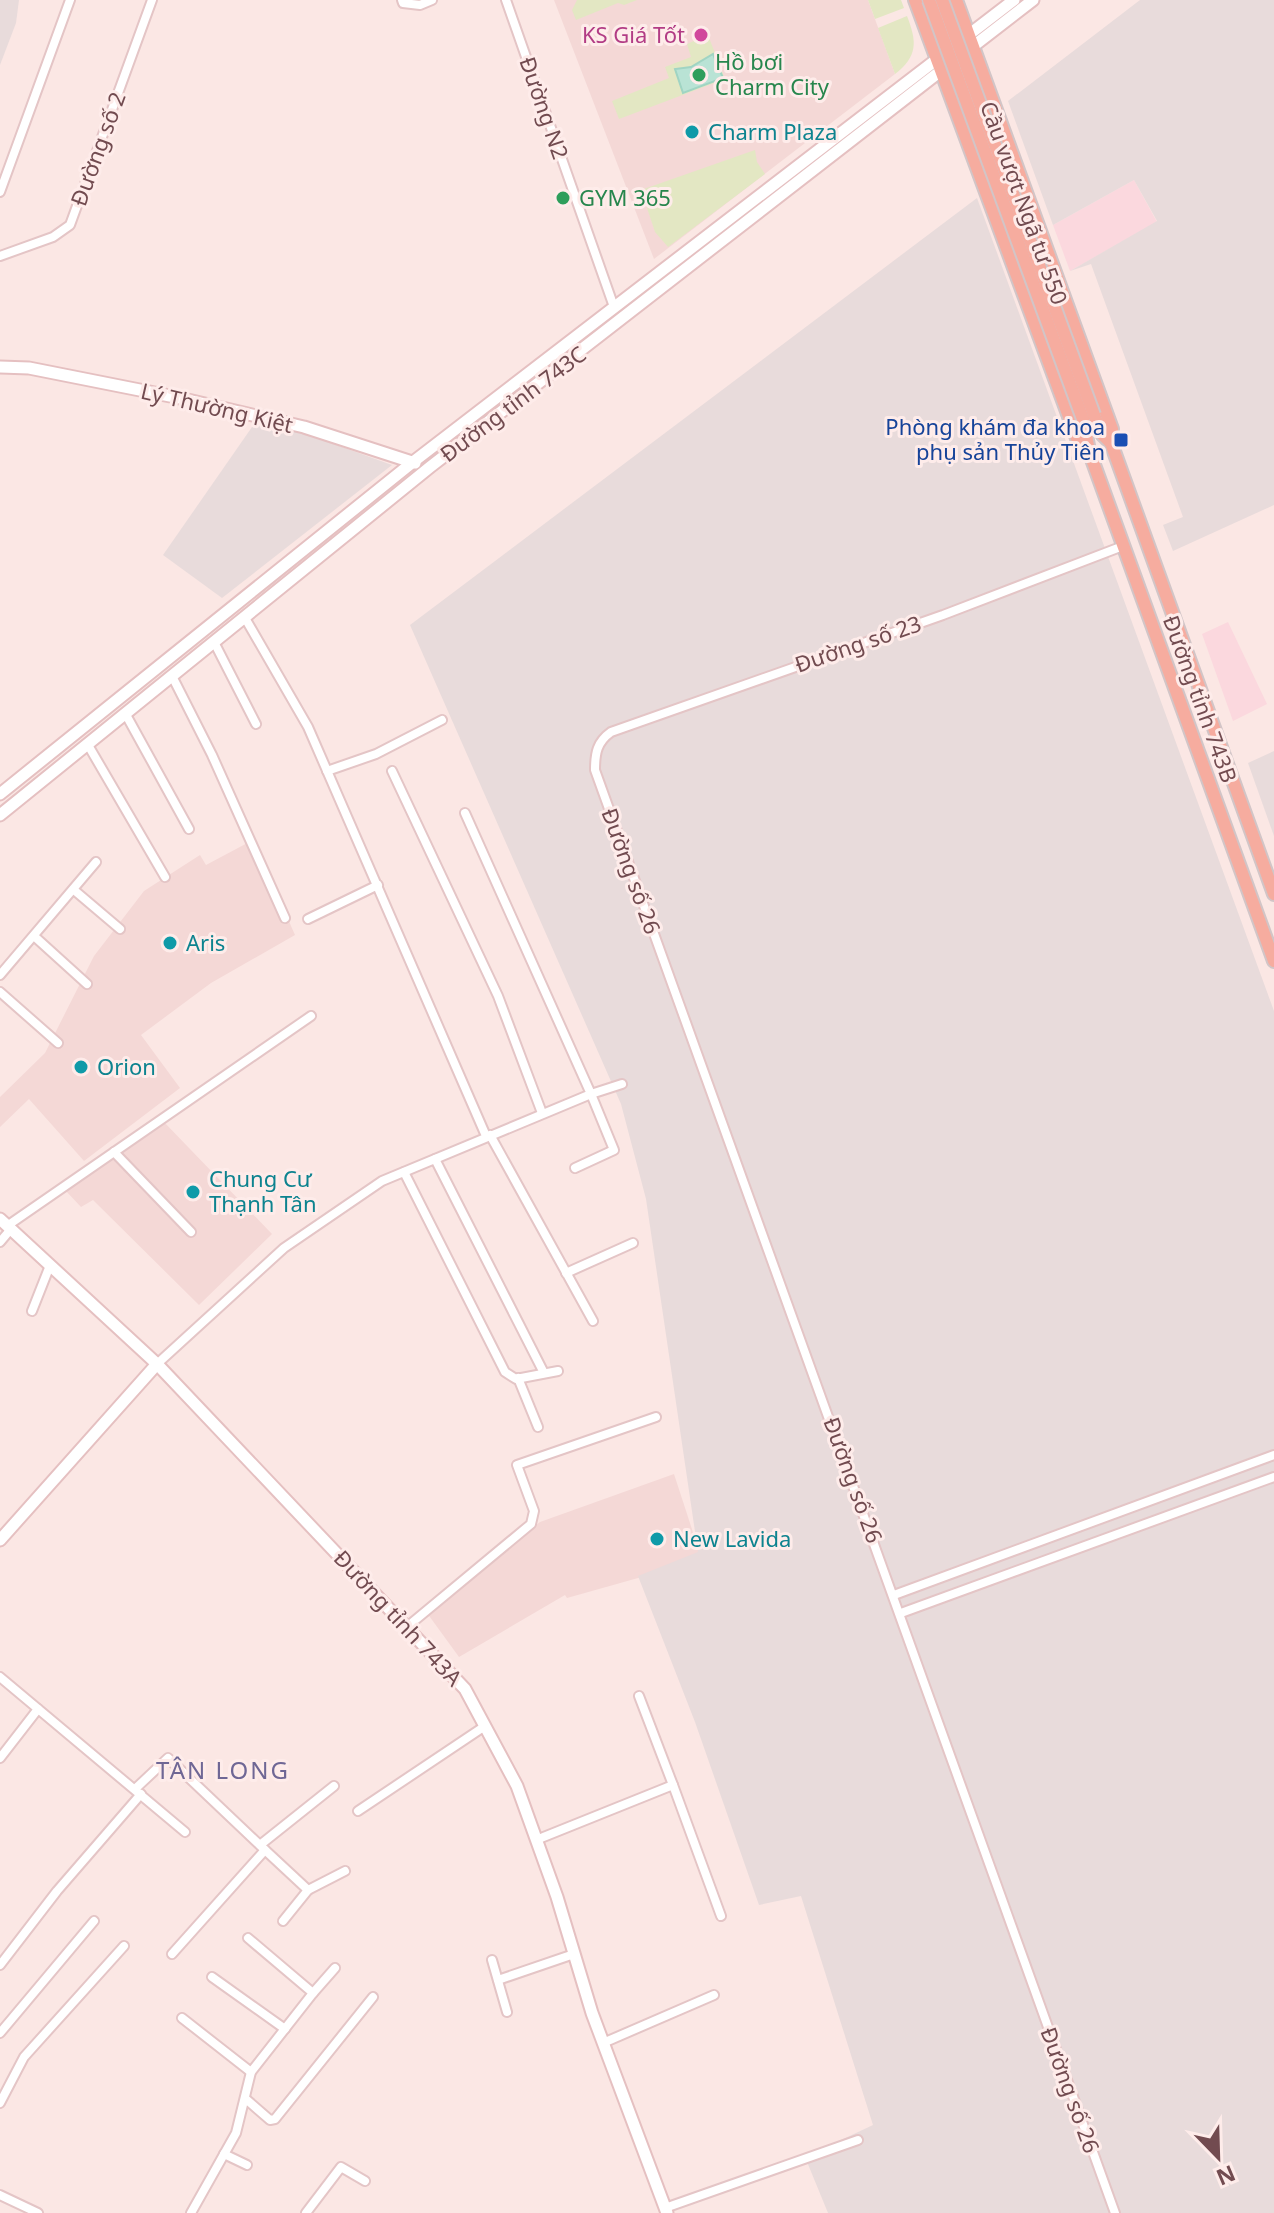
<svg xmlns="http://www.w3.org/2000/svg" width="1274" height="2213" font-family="'Noto Sans',sans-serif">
<rect width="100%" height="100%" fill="#fbe7e4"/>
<g fill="#f4d8d6">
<path d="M554 0H868L895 74 654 259Z"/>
<path d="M253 840 295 935 211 983 141 1035 180 1088 84 1161 29 1099 0 1127V1097L45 1053 94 956 144 891 200 855 206 865Z"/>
<path d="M163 1121 272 1234 199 1305 93 1200 81 1207 65 1190Z"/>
<path d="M674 1474 702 1560 567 1598 565 1595 459 1657 427 1613 540 1522Z"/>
</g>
<g fill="#fbd8de">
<path d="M1134 180 1157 222 1070 271 1053 225Z"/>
<path d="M1228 622 1267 704 1233 721 1202 634Z"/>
</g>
<g fill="#e8dbdb">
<path d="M0 0H19L16 23 0 65Z"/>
<path d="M1140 0H1274V505L1173 551 1163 525 1183 517 1091 264 1070 271 1157 221 1134 180 1053 225 1008 101Z"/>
<path d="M977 198 1274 1011V2213H828L805 2157 873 2125 801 1896 759 1905 695 1722 638 1576 698 1552 646 1199 621 1104 410 625Z"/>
<path d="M259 417 392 465 222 598 163 555Z"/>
<path d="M1274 751V836L1248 763Z"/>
</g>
<g fill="#e3e7c3">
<path d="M577 0H637L624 5 618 3 576 20 572 10Z"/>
<path d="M868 0H901L904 8 875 19Z"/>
<path d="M907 16C917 42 918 56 895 74L878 28Z"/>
<path d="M706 30 725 79 619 119 612 101 669 78 665 67 691 57 687 44 696 40 694 35Z"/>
<path d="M755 150 757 162 765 174 668 247 655 232 641 190Z"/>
</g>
<path fill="#b9e3d5" stroke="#a0d4c3" stroke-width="2" d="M713 54 723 78 683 93 675 69 691 67Z"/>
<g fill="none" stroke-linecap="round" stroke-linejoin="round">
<g stroke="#e4c5c6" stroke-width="12">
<g id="street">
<path d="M402 0 403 3 420 5 432 0"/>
<path d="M506 0 614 307"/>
<path d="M0 192 70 0"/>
<path d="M0 256 53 237 70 225 152 0"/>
<path d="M245 618 308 727 486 1136"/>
<path d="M214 642 256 724"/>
<path d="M172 676 212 755 285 918"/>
<path d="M125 713 189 829"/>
<path d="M88 745 165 877"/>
<path d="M327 771 376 754 442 720"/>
<path d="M392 771 498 996 542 1113"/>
<path d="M74 890 120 929"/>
<path d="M308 919 378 885"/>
<path d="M34 936 87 984"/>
<path d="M0 975 96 862"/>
<path d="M0 992 58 1043"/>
<path d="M490 1135 593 1321"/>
<path d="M114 1152 191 1232"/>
<path d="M435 1159 544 1373"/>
<path d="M575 1168 614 1150 591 1094 622 1084"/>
<path d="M404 1172 505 1372 516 1379 558 1371"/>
<path d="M7 1226 311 1016"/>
<path d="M0 1242 11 1229"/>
<path d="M566 1273 633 1243"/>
<path d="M32 1311 49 1268"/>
<path d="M157 1364 284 1248 382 1181 591 1094 465 813"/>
<path d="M518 1378 538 1427"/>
<path d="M894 1595 1274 1455"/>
<path d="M901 1613 1274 1477"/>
<path d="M408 1626 531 1524 534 1511 517 1465 656 1417"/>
<path d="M0 1677 185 1832"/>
<path d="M639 1696 673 1785"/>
<path d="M0 1758 38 1709"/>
<path d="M135 1789 168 1758 265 1850 172 1954"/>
<path d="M358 1811 485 1726"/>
<path d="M536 1840 673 1785 721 1916"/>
<path d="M260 1845 334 1786"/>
<path d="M265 1850 308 1890 345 1871"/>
<path d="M283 1921 308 1890"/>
<path d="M492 1960 507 2012"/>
<path d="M0 1965 57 1891 141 1794"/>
<path d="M212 1977 285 2029"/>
<path d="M498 1980 574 1954"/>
<path d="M313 1993 335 1968"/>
<path d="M182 2018 251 2072"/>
<path d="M0 2033 94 1921"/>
<path d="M603 2043 714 1995"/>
<path d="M247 2100 270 2120 275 2119 373 1997"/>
<path d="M0 2103 24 2057 124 1946"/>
<path d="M224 2154 247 2165"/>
<path d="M0 2195 38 2213"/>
<path d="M665 2208 858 2140"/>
<path d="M191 2213 236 2133 251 2072 313 1993 248 1938"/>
<path d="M306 2213 341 2167 365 2181"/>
<path d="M1115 2213 595 770C595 753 597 742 611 732L943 615 1123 546"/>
</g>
</g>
<g stroke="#e5c0c1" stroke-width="15">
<g id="secondary">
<path d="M967 51 1033 0"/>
<path d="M0 367 29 368 175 397 304 427 415 463"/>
<path d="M0 794 413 462 1014 0"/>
<path d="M0 815 430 467 947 66"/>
<path d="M0 1219 157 1364 465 1689 517 1786 557 1897 592 2013 667 2213"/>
<path d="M0 1540 157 1364"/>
</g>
</g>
<g stroke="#d2c5c7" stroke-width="16">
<g id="primary">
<path d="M915 0 1078 441 1089 451"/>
<path d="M956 0 1112 429 1111 443 1274 894"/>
<path d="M1094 415 1102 434 1111 443"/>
<path d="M1083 419 1089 451 1274 961"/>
</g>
</g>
<use href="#street" stroke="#fff" stroke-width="8"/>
<use href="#secondary" stroke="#fff" stroke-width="11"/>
<use href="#primary" stroke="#f6ac9f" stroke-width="12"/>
<g stroke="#d2c5c7" stroke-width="16" stroke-linecap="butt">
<g id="primary-bridge">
<path d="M929 0 1083 419"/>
<path d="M942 0 1094 415"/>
</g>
</g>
<use href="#primary-bridge" stroke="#f6ac9f" stroke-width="12"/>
</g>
<circle fill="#d1479c" stroke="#feecea" stroke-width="3" cx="701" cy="35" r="8"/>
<g fill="#2e9e5b" stroke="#feecea" stroke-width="3">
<circle cx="699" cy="75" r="8"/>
<circle cx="563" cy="198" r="8"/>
</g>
<g fill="#0f9aa8" stroke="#feecea" stroke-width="3">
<circle cx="692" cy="132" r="8"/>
<circle cx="170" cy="943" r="8"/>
<circle cx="81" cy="1067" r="8"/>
<circle cx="193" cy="1192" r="8"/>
<circle cx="657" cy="1539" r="8"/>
</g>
<rect fill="#1a4fb4" stroke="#feecea" stroke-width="3" x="1113" y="432" width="16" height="16" rx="4"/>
<g text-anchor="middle" stroke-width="6" stroke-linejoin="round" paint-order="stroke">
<g font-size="22" fill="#b23c85" stroke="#feecea" text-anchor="end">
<text x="685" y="43">KS Giá Tốt</text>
</g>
<g font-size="22" fill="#27864d" stroke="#feecea" text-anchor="start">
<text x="715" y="70">Hồ bơi<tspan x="715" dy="25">Charm City</tspan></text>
<text x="579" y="206">GYM 365</text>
</g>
<g font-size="22" fill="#724b50" stroke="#feecea">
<text transform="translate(544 108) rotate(71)" y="8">Đường N2</text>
<text transform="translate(98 149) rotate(-70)" y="8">Đường số 2</text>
<text transform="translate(1024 203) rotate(70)" y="8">Cầu vượt Ngã tư 550</text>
<text transform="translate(513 404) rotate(-37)" y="8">Đường tỉnh 743C</text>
<text transform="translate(217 408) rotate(13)" y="8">Lý Thường Kiệt</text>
<text transform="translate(858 644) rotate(-19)" y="8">Đường số 23</text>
<text transform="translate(1200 699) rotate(70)" y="8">Đường tỉnh 743B</text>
<text transform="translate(631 871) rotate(70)" y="8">Đường số 26</text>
<text transform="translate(853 1480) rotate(70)" y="8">Đường số 26</text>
<text transform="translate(398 1618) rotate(47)" y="8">Đường tỉnh 743A</text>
<text transform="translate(1070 2090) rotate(70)" y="8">Đường số 26</text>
</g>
<g font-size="22" fill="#0d838f" stroke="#feecea" text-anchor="start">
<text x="708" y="140">Charm Plaza</text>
<text x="186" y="951">Aris</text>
<text x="97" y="1075">Orion</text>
<text x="209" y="1187">Chung Cư<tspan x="209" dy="25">Thạnh Tân</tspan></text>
<text x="673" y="1547">New Lavida</text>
</g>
<g font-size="22" fill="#164399" stroke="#feecea" text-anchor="end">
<text x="1105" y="435">Phòng khám đa khoa<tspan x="1105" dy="25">phụ sản Thủy Tiên</tspan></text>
</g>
<g font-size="24" letter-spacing="2" fill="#6f6795" stroke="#feecea">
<text x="223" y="1779">TÂN LONG</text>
</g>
</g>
<g transform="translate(1218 2157) rotate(157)" stroke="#feecea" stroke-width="6" paint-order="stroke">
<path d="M0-6L14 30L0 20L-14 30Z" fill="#724b50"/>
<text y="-12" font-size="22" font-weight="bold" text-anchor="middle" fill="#724b50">N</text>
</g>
</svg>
